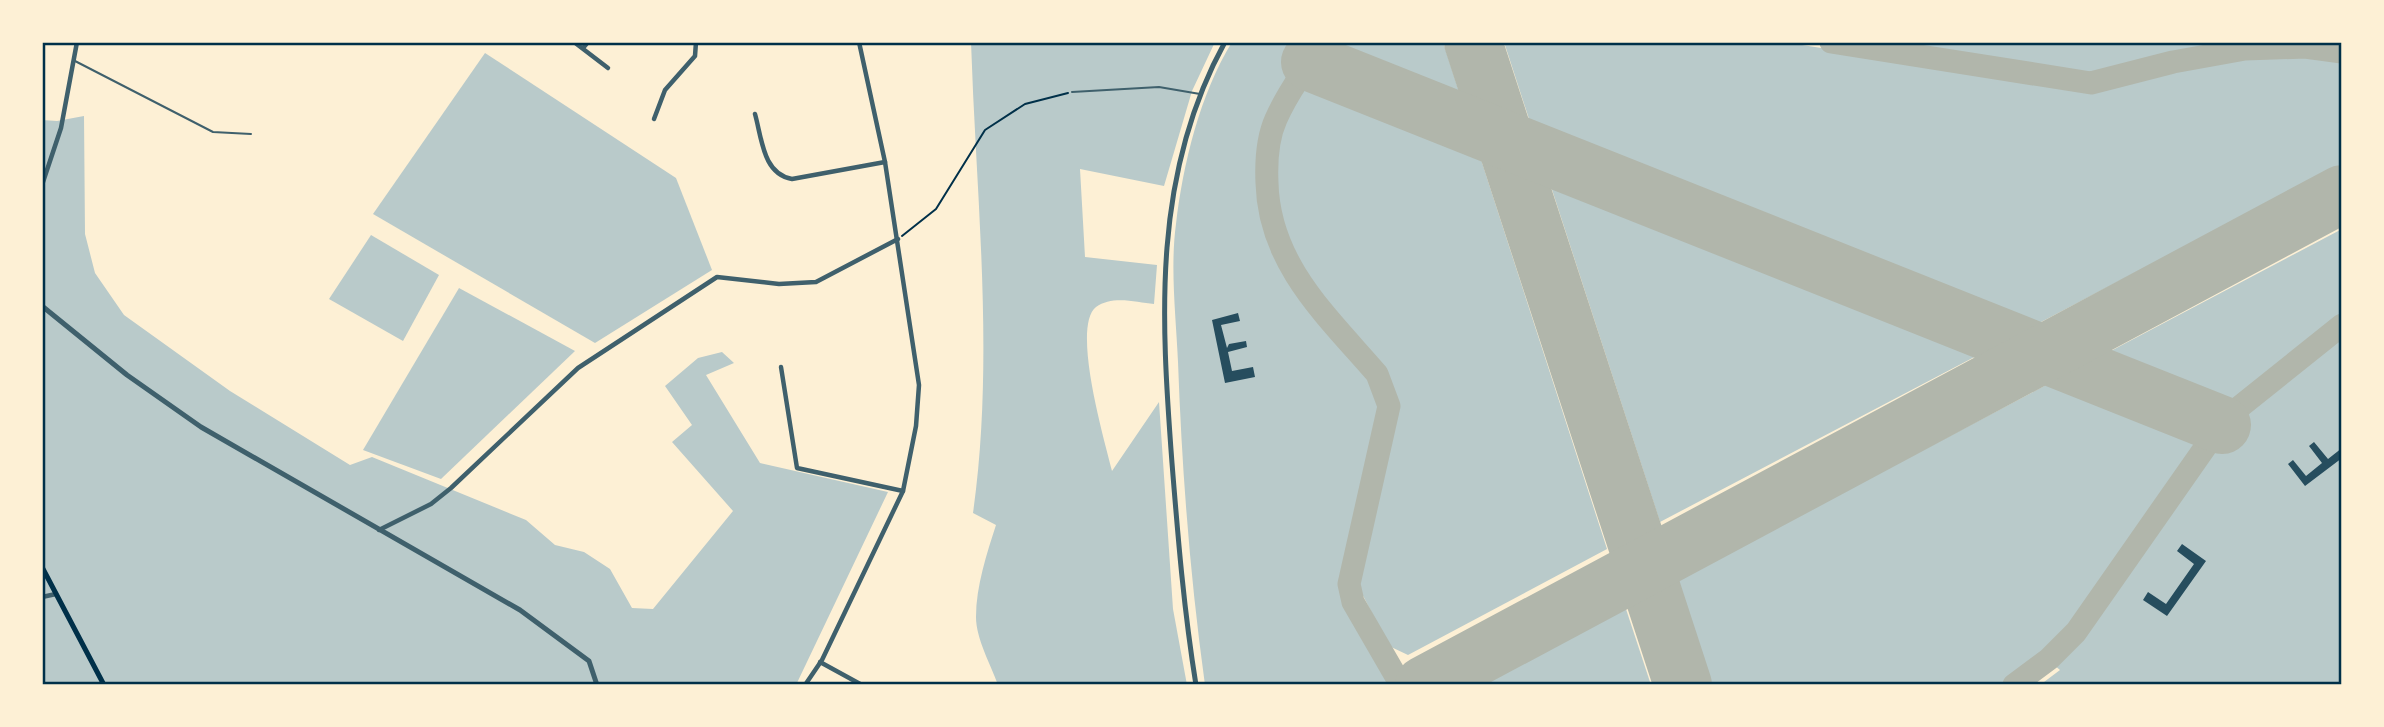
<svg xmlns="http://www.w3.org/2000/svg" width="2384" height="727" font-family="'Roboto Serif',serif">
<rect width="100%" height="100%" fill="#fdf0d5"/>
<g fill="#b9caca">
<path d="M971 42H1215L1192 91 1164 186 1080 169 1085 257 1157 265 1154 304C1136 302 1112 295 1096 307 1071 327 1105 442 1112 471L1159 402 1173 609 1187 685H998C991 665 976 639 976 617 976 586 987 553 996 525L973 513C995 358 976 198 971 42Z"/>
<path d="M1232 42H1318C1301 66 1281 91 1270 119 1230 228 1307 302 1371 376L1384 410 1343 584 1348 604 1394 685H1205C1190 577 1182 471 1178 362 1176 317 1170 268 1176 224 1183 164 1200 94 1232 42Z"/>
<path d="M1334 42H1443L1607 549 1408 655 1389 646 1357 584 1399 410 1383 368 1298 268 1282 236 1272 169 1278 135 1288 114Z"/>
<path d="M1504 42H1783L2078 88C2120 87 2156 75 2196 66 2245 55 2292 53 2342 59V164L1660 522Z"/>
<path d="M1871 42H2268L2173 56 2092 75Z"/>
<path d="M485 53 676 178 712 270 595 343 373 214Z"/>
<path d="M84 116 85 234 95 273 124 315 230 391 350 465 372 457 526 520 555 545 584 552 610 569 632 608 653 609 733 511 672 442 692 425 665 386 698 358 722 352 734 363 706 375 760 463 888 492 796 685H42V120L57 121Z"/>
<path d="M2342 229V317L2240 394 2223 412 2073 626 2041 656 2003 685H1710L1677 580Z"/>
<path d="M371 235 439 275 403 341 329 299Z"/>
<path d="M459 288 575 351 441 479 363 450Z"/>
<path d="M2342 333V685H2040L2060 670 2053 664 2082 635 2216 444 2238 417Z"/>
<path d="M1625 606 1651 685H1475Z"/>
</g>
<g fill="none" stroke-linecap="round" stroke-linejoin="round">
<g stroke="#b1b6ab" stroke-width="23">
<path d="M1325 42C1307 66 1288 92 1276 119 1267 139 1266 161 1267 183 1269 264 1327 316 1377 374L1389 406 1349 584 1353 602 1401 685"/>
<path d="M1831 42 2091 83 2173 62 2245 49 2305 47 2342 52"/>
<path d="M2014 685 2049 659 2076 632 2211 439 2232 413 2342 325"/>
</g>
<g stroke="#b1b6ab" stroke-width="58">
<path d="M1473 42 1683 685"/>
<path d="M1310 62 2222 425"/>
<path d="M1424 685 2342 194"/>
</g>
</g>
<g fill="#264d5e">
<path d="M1238 313 1240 321 1221 325 1227 348 1229 344 1246 341 1247 347 1228 352 1232 371 1253 367 1255 377 1225 383 1212 320Z"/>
<path d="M2314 442 2328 459 2342 448V458L2305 486 2288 464 2293 460 2306 476 2322 463 2309 446Z"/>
<path d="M2182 544 2206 561 2167 616 2143 600 2148 592 2166 604 2194 564 2177 551Z"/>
</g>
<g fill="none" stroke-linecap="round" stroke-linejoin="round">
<path stroke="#003049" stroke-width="2" d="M902 236 936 209 985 130 1025 104 1068 93"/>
<g stroke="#3f606c" stroke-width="2">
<path d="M75 61 213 132 251 134"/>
<path d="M1072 92 1159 87 1200 94"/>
</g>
<g stroke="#3f606c" stroke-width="4.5">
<path d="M574 42 608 68"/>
<path d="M829 42H851"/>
<path d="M583 48 588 42"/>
<path d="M755 114C762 139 763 174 792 179L885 162"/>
<path d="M654 119 665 90 695 56 696 42"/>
<path d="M42 185 61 128 77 42"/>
<path d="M781 367 797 468 903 491"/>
<path d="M379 530 431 504 451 488 578 368 717 277 779 284 816 282 898 239"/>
<path d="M42 597 56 594"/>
<path d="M820 662 862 685"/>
<path d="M805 685 822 660 903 491 916 426 919 385 885 162 859 42"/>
</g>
<g stroke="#3f606c" stroke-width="5">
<path d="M42 306 127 375 201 427 520 610 589 661 597 685"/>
<path d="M1196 685C1184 611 1178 538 1172 463 1161 317 1152 175 1225 42"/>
</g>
<path stroke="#003049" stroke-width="5" d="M42 567 104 685"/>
</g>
<rect width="2384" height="727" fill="none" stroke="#fdf0d5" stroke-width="88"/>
<rect x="44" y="44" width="2296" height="639" fill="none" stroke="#003049" stroke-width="2.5"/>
</svg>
